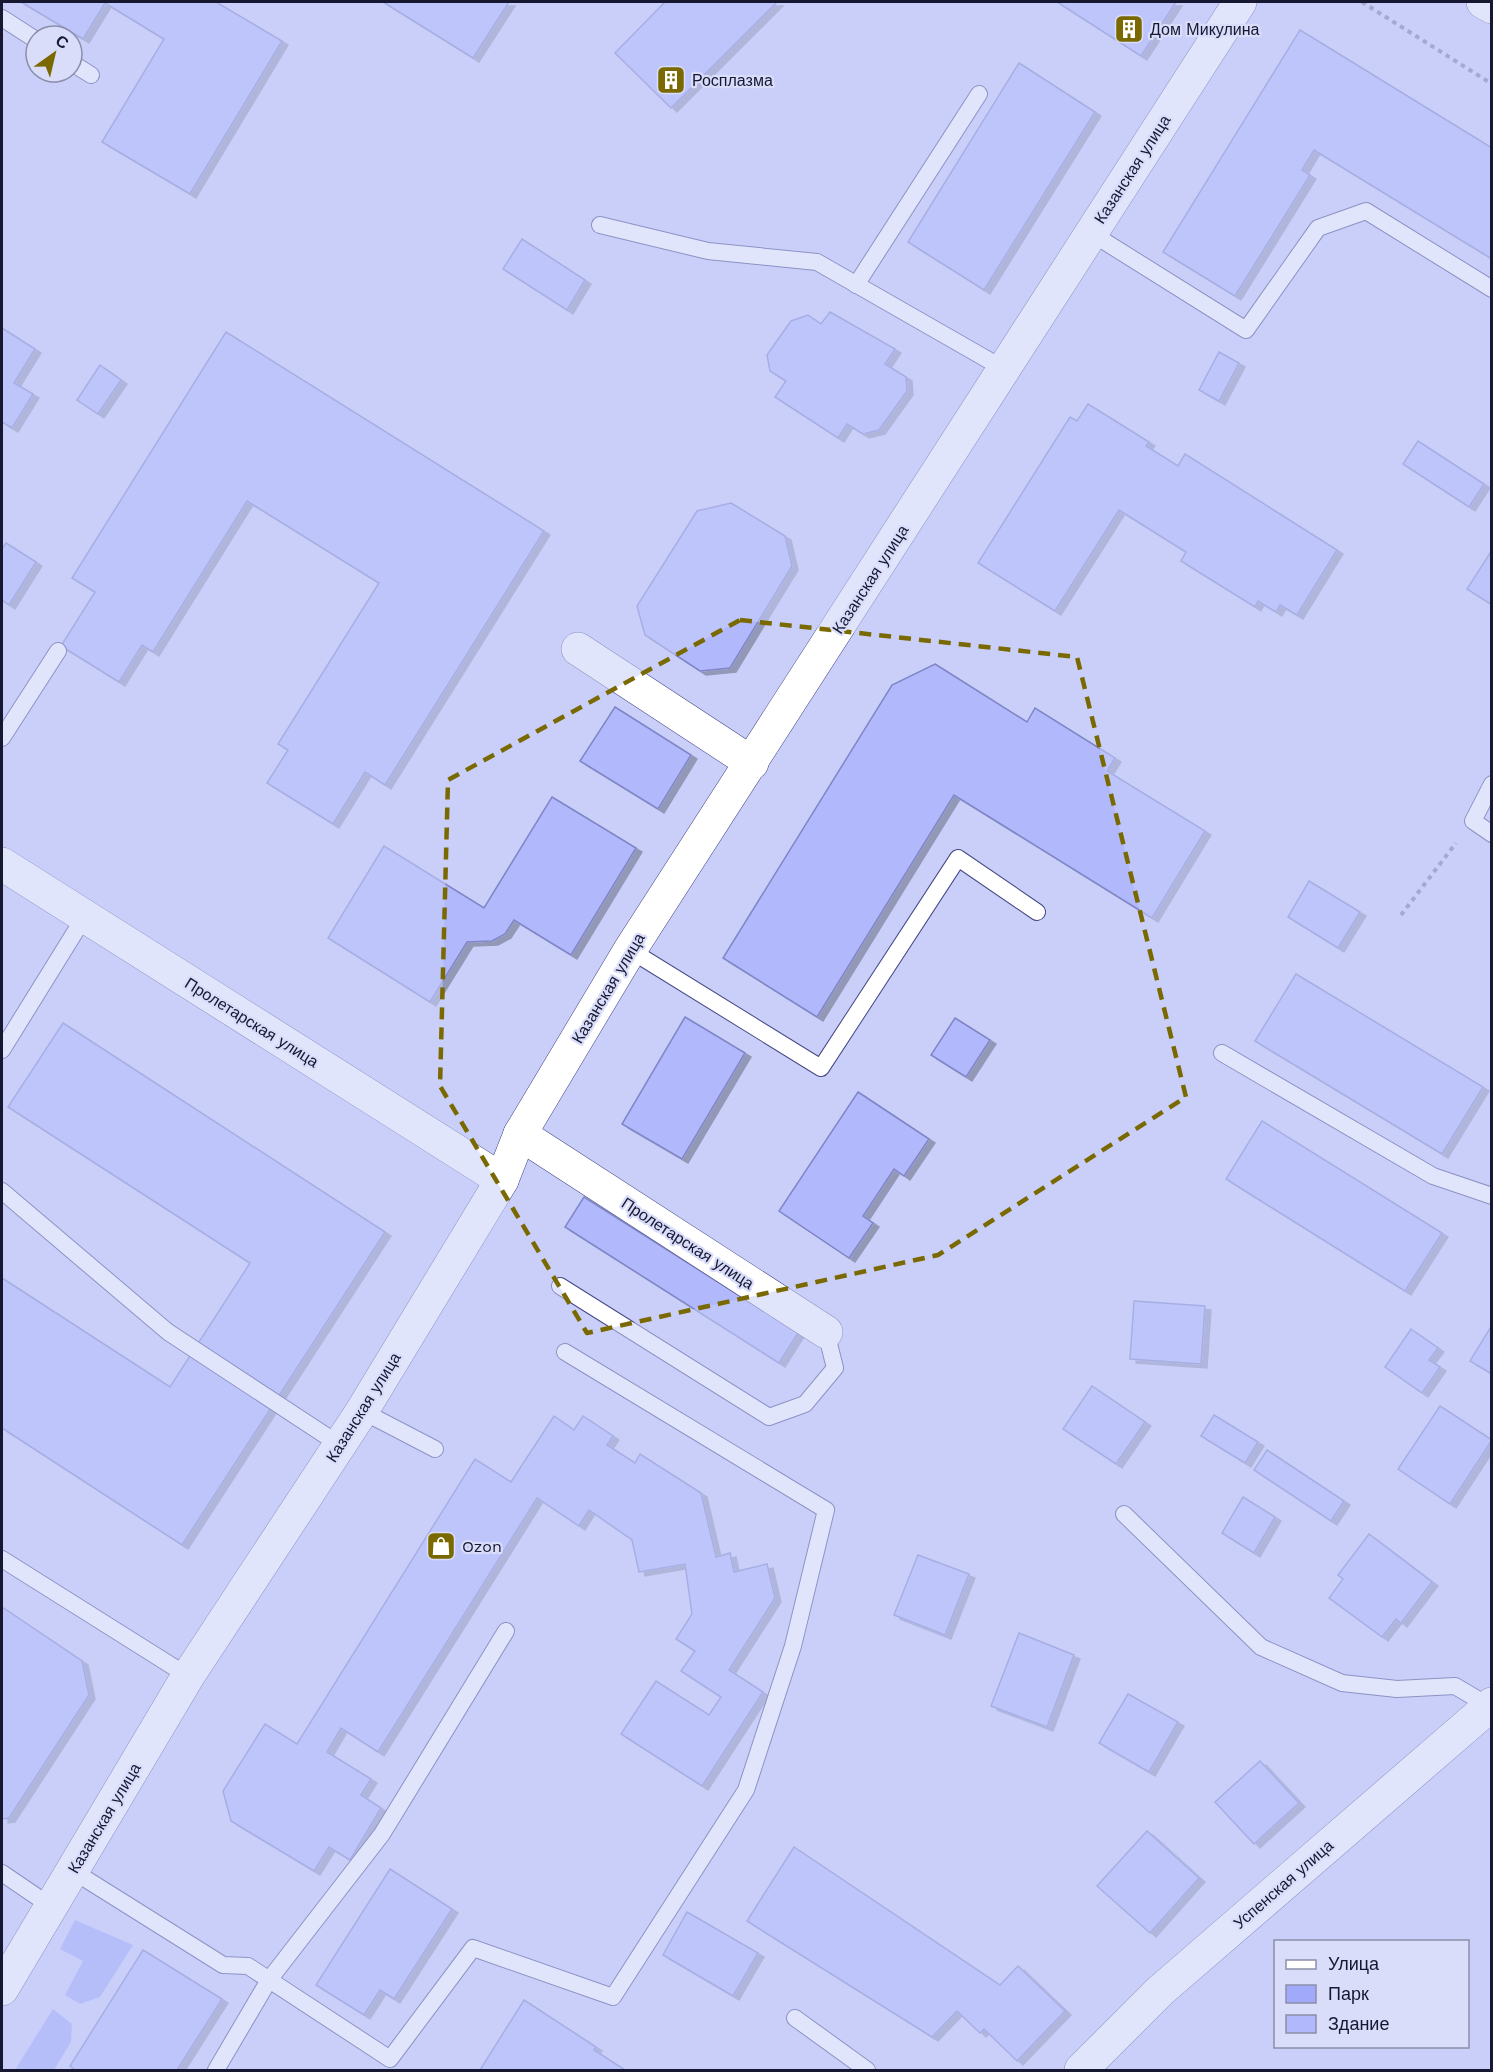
<svg xmlns="http://www.w3.org/2000/svg" width="1493" height="2072" font-family="'Work Sans',sans-serif">
<defs>
<filter id="shadow"><feDropShadow dx="6" dy="4" stdDeviation="0" flood-color="#0004"/></filter>
</defs>
<rect width="100%" height="100%" fill="#c9cff9"/>
<g fill="#a1a9fb">
<path d="M75 1920 133 1945 100 1997 80 2004 65 1995 83 1961 60 1949Z"/>
<path d="M53 2009 72 2024 71 2042 54 2070H15Z"/>
</g>
<g fill="#b1b9fc" stroke="#7f86c7" stroke-width="1.5" filter="url(#shadow)">
<path d="M21 2H216L282 41 190 194 102 142 164 39 105 3 83 39Z"/>
<path d="M383 2H509L473 58Z"/>
<path d="M665 2H777L671 108 615 53Z"/>
<path d="M1057 2H1176L1141 56Z"/>
<path d="M1300 30 1492 148V259L1314 150 1302 170 1310 175 1235 296 1163 252Z"/>
<path d="M1019 63 1095 112 984 290 908 242Z"/>
<path d="M522 239 585 280 567 310 503 269Z"/>
<path d="M830 312 895 349 885 364 906 377 907 391 879 430 863 434 847 424 838 438 775 397 786 381 770 371 767 355 791 321 808 315 821 324Z"/>
<path d="M2 328 35 349 14 383 33 394 12 428 2 422Z"/>
<path d="M226 332 544 531 385 785 365 772 333 824 267 783 288 750 278 744 379 583 247 501 153 652 142 645 119 682 61 646 95 592 72 578Z"/>
<path d="M1219 352 1239 363 1219 401 1199 390Z"/>
<path d="M100 365 121 380 98 414 77 400Z"/>
<path d="M1088 404 1149 442 1146 446 1178 466 1185 454 1337 550 1297 615 1280 605 1276 612 1258 601 1255 607 1181 561 1186 552 1119 510 1055 611 978 563 1070 417 1077 421Z"/>
<path d="M1418 441 1484 484 1469 507 1403 464Z"/>
<path d="M731 503 785 536 792 566 730 668 700 671 645 635 637 606 697 511Z"/>
<path d="M6 543 36 562 9 605 2 600V549Z"/>
<path d="M1492 550V605L1467 589Z"/>
<path d="M935 664 1027 722 1035 708 1115 758 1107 771 1205 831 1152 918 954 795 817 1017 723 958 892 685Z"/>
<path d="M615 707 691 755 658 809 580 761Z"/>
<path d="M552 797 636 848 571 955 514 920 505 934 492 941 467 942 430 1002 328 938 384 846 484 908Z"/>
<path d="M1309 881 1360 912 1338 948 1288 917Z"/>
<path d="M1296 974 1483 1087 1442 1154 1255 1041Z"/>
<path d="M685 1017 745 1053 682 1159 622 1124Z"/>
<path d="M955 1018 990 1040 966 1077 931 1055Z"/>
<path d="M63 1023 385 1232 182 1545 2 1428V1278L170 1387 250 1263 8 1107Z"/>
<path d="M858 1092 929 1139 904 1176 894 1169 863 1216 873 1223 849 1258 779 1211Z"/>
<path d="M1262 1121 1442 1233 1405 1291 1226 1179Z"/>
<path d="M584 1197 798 1333 779 1363 565 1227Z"/>
<path d="M1134 1301 1205 1306 1201 1364 1130 1359Z"/>
<path d="M1492 1325V1374L1470 1361Z"/>
<path d="M1411 1329 1438 1348 1429 1360 1440 1367 1422 1393 1385 1367Z"/>
<path d="M1092 1386 1145 1422 1116 1464 1063 1429Z"/>
<path d="M1440 1406 1492 1440 1450 1504 1398 1469Z"/>
<path d="M1214 1415 1258 1442 1245 1463 1201 1436Z"/>
<path d="M554 1416 574 1430 583 1416 613 1436 607 1445 635 1463 640 1454 701 1493 716 1557 730 1553 734 1572 767 1564 775 1598 729 1670 763 1692 702 1786 621 1734 656 1681 709 1715 721 1697 681 1671 695 1651 676 1639 692 1614 685 1564 639 1572 632 1540 589 1510 579 1526 537 1498 378 1752 341 1728 327 1752 371 1779 361 1795 381 1808 350 1860 329 1847 314 1871 231 1821 223 1791 265 1724 297 1744 475 1459 511 1482Z"/>
<path d="M1267 1450 1344 1501 1331 1521 1254 1470Z"/>
<path d="M1243 1497 1275 1517 1254 1553 1222 1533Z"/>
<path d="M1369 1534 1432 1582 1401 1623 1396 1619 1382 1637 1329 1598 1343 1579 1338 1575Z"/>
<path d="M918 1555 969 1574 945 1635 894 1615Z"/>
<path d="M2 1607 82 1661 89 1695 9 1818 2 1819Z"/>
<path d="M1019 1633 1074 1655 1047 1727 991 1706Z"/>
<path d="M1128 1694 1178 1722 1149 1772 1099 1743Z"/>
<path d="M1260 1761 1299 1803 1254 1844 1215 1802Z"/>
<path d="M1147 1831 1199 1878 1150 1933 1097 1886Z"/>
<path d="M794 1847 1000 1985 1018 1966 1065 2011 1017 2061 984 2029 980 2033 957 2011 932 2037 747 1921Z"/>
<path d="M390 1869 452 1909 394 1999 380 1990 364 2015 316 1985Z"/>
<path d="M687 1912 758 1953 733 1996 663 1955Z"/>
<path d="M143 1950 222 1999 177 2070H75L70 2066Z"/>
<path d="M524 2000 596 2047 594 2050 625 2070H480Z"/>
</g>
<g fill="none" stroke-linecap="round" stroke-linejoin="round">
<g stroke="#454884" stroke-width="18">
<g id="service">
<path d="M2 18 36 40"/>
<path d="M72 63 91 75"/>
<path d="M600 225 708 251 817 262 1004 369"/>
<path d="M1091 233 1246 330 1318 228 1366 211 1492 289"/>
<path d="M856 285 979 94"/>
<path d="M2 738 58 651"/>
<path d="M1492 784 1473 821 1492 834"/>
<path d="M630 950 821 1068 958 858 1037 912"/>
<path d="M2 1050 85 916"/>
<path d="M1222 1053 1433 1176 1492 1196"/>
<path d="M2 1191 168 1332 340 1445"/>
<path d="M560 1286 769 1417 805 1404 835 1368 826 1332"/>
<path d="M362 1411 435 1449"/>
<path d="M1124 1514 1261 1647 1342 1683 1397 1689 1455 1686 1489 1706"/>
<path d="M2 1559 188 1676"/>
<path d="M73 1871 223 1965 248 1966 390 2059 473 1948 613 1997 746 1790 793 1646 826 1510 565 1352"/>
<path d="M2 1873 52 1907"/>
<path d="M795 2018 867 2070"/>
<path d="M216 2070 269 1980 382 1834 506 1631"/>
</g>
</g>
<g stroke="#454884" stroke-width="34">
<g id="minor">
<path d="M1483 2 1492 7"/>
<path d="M578 649 752 763"/>
<path d="M2 864 502 1180"/>
<path d="M520 1134 826 1332"/>
<path d="M2 1989 188 1676 362 1411 502 1180 520 1134 630 950 1240 2"/>
<path d="M1081 2070 1160 1991 1492 1704"/>
</g>
</g>
<g stroke="#767a9c" stroke-width="4" stroke-dasharray="4.5 4.5" stroke-linecap="butt">
<path d="M1362 2 1492 84"/>
<path d="M1401 915 1456 843"/>
</g>
<use href="#service" stroke="#fff" stroke-width="16"/>
<use href="#minor" stroke="#fff" stroke-width="33"/>
</g>
<path d="M0 0H1493V2072H0ZM740 620 1077 657 1186 1097 938 1255 587 1333 440 1086 448 780Z" fill="#c9cff9" fill-opacity=".55" fill-rule="evenodd"/>
<path fill="none" stroke="#796900" stroke-width="4.5" stroke-dasharray="12 8" stroke-linejoin="round" d="M740 620 1077 657 1186 1097 938 1255 587 1333 440 1086 448 780Z"/>
<defs>
<g id="building-square" transform="scale(1.5)"><rect x="-9" y="-9" width="18" height="18" rx="4" fill="#796900" stroke="#d9ddfa"/><path d="M-4-6H4V6H1V3H-1V6H-4ZM-2.5-4.3h1.7v1.8h-1.7ZM.8-4.3h1.7v1.8H.8ZM-2.5-1h1.7V.8h-1.7ZM.8-1h1.7V.8H.8Z" fill="#fff"/></g>
<g id="shop-square" transform="scale(1.5)"><rect x="-9" y="-9" width="18" height="18" rx="4" fill="#796900" stroke="#d9ddfa"/><path d="M-5-2.5h2.3a2.7 3.5 0 0 1 5.4 0H5L5.5 6h-11ZM-1.5-2.5h3a1.5 2.3 0 0 0-3 0Z" fill="#fff"/></g>
</defs>
<g fill-rule="evenodd">
<use href="#building-square" x="1129" y="29"/>
<use href="#building-square" x="671" y="80"/>
<use href="#shop-square" x="441" y="1546"/>
</g>
<g text-anchor="middle" stroke-width="4.5" stroke-linejoin="round" paint-order="stroke">
<g font-size="16" fill="#161730" stroke="#d9ddfa" text-anchor="start">
<text x="1150" y="35">Дом Микулина</text>
<text x="692" y="86">Росплазма</text>
<text x="462" y="1552">Ozon</text>
</g>
<g font-size="16" fill="#161730" stroke="#d9ddfa">
<text transform="translate(1132 169) rotate(-57)" y="6">Казанская улица</text>
<text transform="translate(870 579) rotate(-57)" y="6">Казанская улица</text>
<text transform="translate(608 988) rotate(-59)" y="6">Казанская улица</text>
<text transform="translate(252 1022) rotate(32)" y="6">Пролетарская улица</text>
<text transform="translate(688 1243) rotate(33)" y="6">Пролетарская улица</text>
<text transform="translate(363 1407) rotate(-58)" y="6">Казанская улица</text>
<text transform="translate(104 1818) rotate(-59)" y="6">Казанская улица</text>
<text transform="translate(1283 1884) rotate(-41)" y="6">Успенская улица</text>
</g>
</g>
<rect width="1493" height="2072" fill="none" stroke="#161730" stroke-width="6"/>
<rect x="1274" y="1940" width="195" height="108" fill="#d9ddfa" stroke="#8b8ea9" stroke-width="1.5"/>
<rect x="1286" y="1960" width="30" height="9" fill="#ffffff" stroke="#8b8ea9" stroke-width="1.5"/>
<text x="1328" y="1970" font-size="18" fill="#161730">Улица</text>
<rect x="1286" y="1985" width="30" height="18" fill="#a1a9fb" stroke="#8b8ea9" stroke-width="1.5"/>
<text x="1328" y="2000" font-size="18" fill="#161730">Парк</text>
<rect x="1286" y="2015" width="30" height="18" fill="#b1b9fc" stroke="#8b8ea9" stroke-width="1.5"/>
<text x="1328" y="2030" font-size="18" fill="#161730">Здание</text>
<g transform="translate(54 54) rotate(34)"><circle r="28" fill="#d9ddfa" stroke="#8b8ea9" stroke-width="1.5"/>
<path d="M0-4.5L10 22L0 15L-10 22Z" fill="#796900"/>
<text y="-9" font-size="16" font-weight="bold" text-anchor="middle" fill="#161730">С</text>
</g>
</svg>
